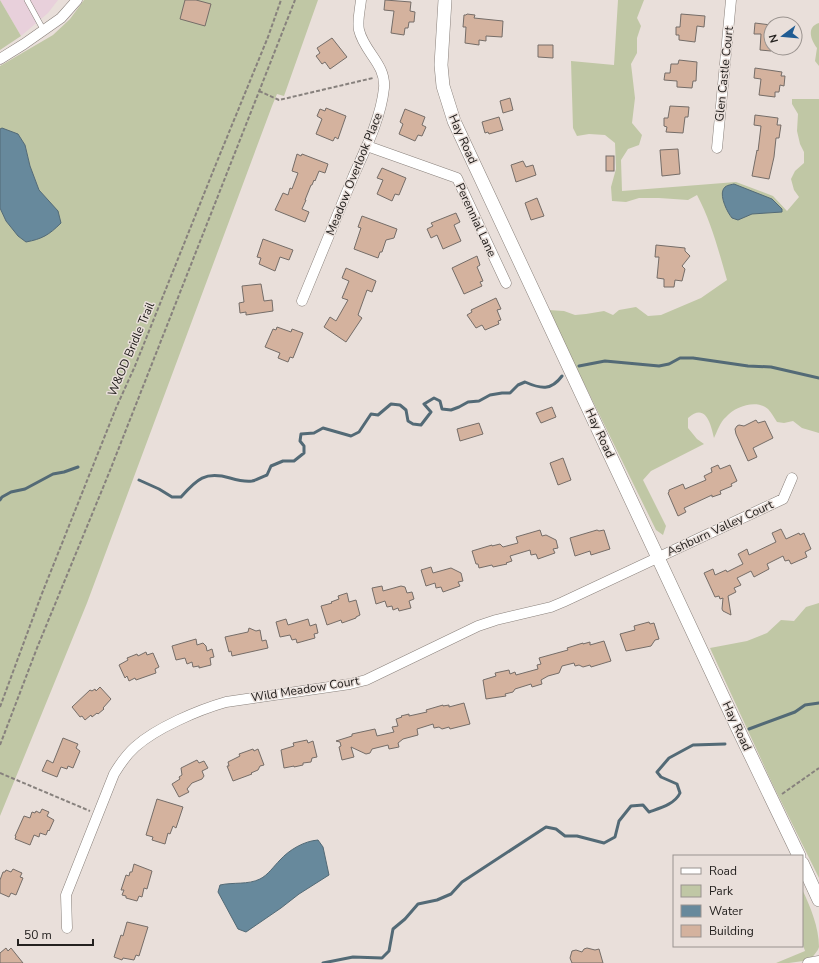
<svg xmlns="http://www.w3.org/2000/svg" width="819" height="963" font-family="'Nunito Sans',sans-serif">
<rect width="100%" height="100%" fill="#e9dfda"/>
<path fill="#e8d0db" d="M0 0H58L48 13 21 36Z"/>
<g fill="#c0c7a5">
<path d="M0 0 21 36 0 50Z"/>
<path d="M84 0H318L284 96 277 94 272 106 87 603 0 816V208L6 221 57 211 39 190 30 166 25 145 18 134 0 129V66L53 35 70 19Z"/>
<path d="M618 0H644L637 18 641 26 637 38V53L631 64 635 98 632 123 642 135 639 145 628 149 621 160 622 191 736 182 773 196 787 211 799 197 794 190 791 179 795 171 804 163V152L800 144 797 131 798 114 792 104V99H819V433L802 428 793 421 784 423 777 422C774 418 772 413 768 409 757 399 735 406 726 417 720 422 717 432 714 438 711 425 706 402 688 418V428L697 439 704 444 651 471 643 480 666 526 663 535 656 530 548 310 564 311 575 315 586 314 604 311 613 315 619 310 636 307 648 316 661 315 701 298 727 280C719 252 711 221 697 195L688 200 659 198H639L626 202 612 201 611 187 616 169 615 143 605 135 589 134 577 136 573 128 571 61 614 65Z"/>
<path d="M819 23V66L815 61 817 48C811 40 806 27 819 23Z"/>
<path d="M819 603V878L772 783 710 648 747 641 767 633 781 620 794 621 806 607Z"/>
<path d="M802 889C810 906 819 927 819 947 818 951 813 956 810 960L789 963H776L805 951 802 942Z"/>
</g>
<g fill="#67899c" stroke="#536a76">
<path d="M2 128 18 134 25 145 30 166 39 190 58 211 61 223C49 235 42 239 26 242L18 236 6 221 0 208V129Z"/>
<path d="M734 184 772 199 782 209V212L752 214 738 220 732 218C727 212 720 197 723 190 725 185 730 185 734 184Z"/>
<path d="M318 840 323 847 329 875 299 894 281 908 246 932 238 929 218 892 220 885C233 882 248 885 260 879 268 875 274 866 280 860 289 850 304 841 318 840Z"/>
</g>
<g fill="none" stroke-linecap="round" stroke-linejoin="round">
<g stroke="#536a76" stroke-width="3">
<path d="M579 366 605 361 659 366 669 364 680 358H693L748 366 771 367 819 378"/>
<path d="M139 480 159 489 172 497H181C197 479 205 471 230 478 237 480 245 482 252 481 257 480 262 477 267 475L271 466 283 461H294L304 453V446L300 441 301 434 314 433 323 428 351 436 359 432 371 414 378 415 391 404 400 405 406 410 408 421 413 424 421 425 431 412 424 404 434 398 440 401 442 409 451 410 459 407 468 402 479 401 490 395 502 393H510L518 385 525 382C541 389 551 391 562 376"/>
<path d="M0 500 2 497 11 492 25 489 53 474 64 472 78 467"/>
<path d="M749 729 795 712 805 705 819 703"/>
<path d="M323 963 353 957 382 958 389 951 393 929 405 919 418 904 437 900 451 894 462 882 546 827 556 829 565 836H577L604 843 615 837 619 821 631 806 643 805 649 812C660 808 675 804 680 793L677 784 661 777 657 772 669 758 693 745 725 744"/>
</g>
</g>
<g fill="#d4b29e" stroke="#756d68">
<path d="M185 0H196L211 4 205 26 180 19Z"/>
<path d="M385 0 411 2 410 11 415 12 414 22H409L408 28H405L404 35 391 33 394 11 384 10Z"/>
<path d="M467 14 475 15 474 18 503 21 502 37 486 36V41L479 40V45L465 43 466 27H463L464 15H466Z"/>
<path d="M681 14 705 16 704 27 697 26 695 42 679 40V35H676V27H680Z"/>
<path d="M755 23 771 25V51L760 50 761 34H754Z"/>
<path d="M332 38 347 57 330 69 325 62 322 64 316 56 320 53 317 48Z"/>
<path d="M538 45H553V58L538 57Z"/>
<path d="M679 60 697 62 696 81H693L692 88 677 87V81L664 80 665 73H670L671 64H678Z"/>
<path d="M755 68 782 72 781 76H785L784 86 780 85 779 92H775V97L759 95 761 79 754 78Z"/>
<path d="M510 98 513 110 503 113 500 101Z"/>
<path d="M670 106 689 107 688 117H685L683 133 666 132 667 127 664 126V118H668Z"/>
<path d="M326 108 346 116 338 139 335 137 333 141 316 134 322 119 317 116 320 109 325 111Z"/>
<path d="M405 109 425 117 422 125 426 127 422 136 418 135 415 141 399 134 403 124 400 122Z"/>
<path d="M755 115 778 118 777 125H781L779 138H776L774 157 769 179 752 176 757 150 758 151 761 126 754 125Z"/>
<path d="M499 117 503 130 489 134 488 132 485 133 482 122Z"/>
<path d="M678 149 680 174 662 176 660 150Z"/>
<path d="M297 154 301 156 302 154 328 164 325 173 319 171 315 181 314 180 312 185H311L305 200H306L302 209 309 212 305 222 275 210 283 193 288 195 290 188 292 189 298 173 292 171Z"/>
<rect x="606" y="156" width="8" height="15"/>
<path d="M523 161 526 167 533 165 536 175 516 182 511 165Z"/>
<path d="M382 168 406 178 399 195 395 194 392 201 377 194 383 180 377 178Z"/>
<path d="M537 198 544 216 531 220 525 203Z"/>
<path d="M456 213 460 222 454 225 461 241 443 249 437 235 431 238 427 229 433 226 431 223Z"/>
<path d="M362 216 397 229 394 238 386 240 382 252H380L378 258 354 249 361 228 358 227Z"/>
<path d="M263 239 293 250 289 260 280 257 275 271 259 264 261 258 257 257Z"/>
<path d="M656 245 685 248V251L690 256 682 266 685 269 682 281 675 280 674 287H664V279L657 278 659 257H655Z"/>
<path d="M477 256 480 265 477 267 483 281 480 282 482 286 464 294 452 268Z"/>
<path d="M346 268 376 281 372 292 367 290 358 315 362 318 346 342 324 327 330 317 336 321 348 300 342 298 349 281 342 278Z"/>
<path d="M261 284 264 301 272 300 273 311 246 315V312L240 313 239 303 244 302 242 286Z"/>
<path d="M496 298 501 309 497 310 501 320 498 321 499 324 485 330 482 325 476 328 467 315 472 312 471 310Z"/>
<path d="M277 327 291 332 292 329 303 333 293 358 290 357 288 362 278 358 280 353 265 347 273 329 276 330Z"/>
<path d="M552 407 556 417 541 423 536 413Z"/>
<path d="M756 420 758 423 765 421 773 438 753 448 757 457 748 461 736 434 735 429 737 426 739 425 744 426Z"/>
<path d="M479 423 483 434 460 441 457 429Z"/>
<path d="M563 458 571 480 558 485 550 463Z"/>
<path d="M718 465 720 469 730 465 737 481 731 484 732 486 720 491 721 494 712 497V495L684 508 686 512 678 516 668 493 669 492V490L683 484 685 489 706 480 704 476 712 472 711 468Z"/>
<path d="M781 529 786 539 799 533 800 535 804 533 811 549 805 552 807 557 791 564 789 560 785 561 783 556 767 564 769 569 754 577 751 571 737 578 741 585 734 588 736 592 728 596 731 615 723 611 722 609 723 598 720 599 719 596 715 597 704 573 713 569 715 575 726 570 727 572 743 564 738 554 747 549 749 555 776 542 772 533Z"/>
<path d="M540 530 542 536 546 535 556 540 558 548 553 549 555 553 538 559 536 554 531 555 530 550 510 556 512 561 506 563 507 564 493 567 492 565 479 568 478 564H476L472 551 492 545V546L500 544 503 547 518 543 516 537Z"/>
<path d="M597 530 599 531 604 530 610 549 591 555 590 551 575 556 570 538Z"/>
<path d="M431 567 433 573 451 568 461 573 463 581 458 582 460 586 443 592 441 587 436 588 435 583 426 586 421 570Z"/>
<path d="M382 586 383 591 401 586 405 587 407 593 412 592 414 599 409 601 411 608 399 611 398 608 393 610 392 606 387 607 385 601 376 604 372 588Z"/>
<path d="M347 593 349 602 356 600 360 615 356 617V618L342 623 341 620 327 625 321 606 332 603 331 602 339 599 338 596Z"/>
<path d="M286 619 288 625 308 619 310 626 316 624 318 633 314 634 315 638 297 643 296 639 292 640 290 635 280 637 276 622Z"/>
<path d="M649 622 650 624 654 623 659 639 655 640 651 646 626 651 620 634 635 630 634 626Z"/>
<path d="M249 628 256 631 260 630 262 641 266 640 268 648 232 656 231 651 229 652 225 637 248 632Z"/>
<path d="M196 639 197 645 203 643 206 646 207 651 212 649 214 657 210 658 211 665 199 668V666L193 667 192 662 187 664 185 658 176 660 172 646Z"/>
<path d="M604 641 611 661 591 667 590 665 583 667 579 665 575 666 574 663 562 666 559 673 548 676 541 680 542 684 532 687 531 684 515 689 513 692 505 694 506 696 486 699 483 680 496 676 495 673 509 670 510 674 515 672 516 675 538 669 537 665 541 664 539 658 568 650 567 648 583 643V644L590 642V645Z"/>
<path d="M146 652 147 655 153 653 159 667 155 669 156 673 136 680 135 678 129 681 127 676 125 678 119 665 128 660 127 658 137 654 138 656Z"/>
<path d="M100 687 111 699 103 708 104 709 98 714 97 713 92 717 91 715 85 720 82 716 80 717 72 707 90 690 92 691 95 689 96 691Z"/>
<path d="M464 703 470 724 450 729 449 727 442 729 439 727 434 728 433 724 417 729 418 735 403 739 398 743 399 747 389 749 388 745 372 749 370 753 366 754 351 747 354 757 342 760 339 747 341 746 340 742 336 741 352 736V734L375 729 377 736 394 732 392 727 398 726 396 719 402 717 401 716 409 714V716L427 712 426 710 443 705V706L449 705V707Z"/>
<path d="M63 738 78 744 76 748 80 751 73 768 68 766 67 769 61 767 57 777 42 771 47 760 53 763Z"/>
<path d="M307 740 308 743 313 741 317 757 312 758 311 762 303 763V765L294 767V766L284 768 281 750 294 746 293 743Z"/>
<path d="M253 749 254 751 258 749 264 765 260 766 258 770 251 773 252 774 233 781 227 766H229L228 762 240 756 239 754Z"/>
<path d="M197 760 199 763 204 761 208 768 202 771 204 776 202 779 192 783 187 789 189 792 179 797 172 784 180 779 179 777 182 775 181 768Z"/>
<path d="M157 799 183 807 176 828 173 826 170 834 168 833 165 844 152 840 153 837 146 835Z"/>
<path d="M42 809 49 812 47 816 54 820 49 831 48 830 46 835 40 833 39 837 34 835 30 845 15 839 16 836H15L24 816 30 818 32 812 35 813 36 811 40 813Z"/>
<path d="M134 864 152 871 147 889 144 888 142 897 139 896 137 901 126 898V896L122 895 124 890H121L126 875 129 876 130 872H132Z"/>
<path d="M13 869 22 873 20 877 23 878 16 895 11 893 9 897 0 893V880L3 872H5L6 870 11 872Z"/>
<path d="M127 922 148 927 139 956 136 955 134 960 123 958 122 960 114 957 121 935 123 936Z"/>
<path d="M6 948 8 951 11 948 23 963H0V953Z"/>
<path d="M587 948 595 950 599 949 603 963H572L570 958 572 951 576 950 582 952 584 949Z"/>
</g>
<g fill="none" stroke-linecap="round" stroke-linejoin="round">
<g stroke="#89807b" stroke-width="6">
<path id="service" d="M27 0 44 31"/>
</g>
<g stroke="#89807b" stroke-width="11">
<g id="minor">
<path d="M0 59 24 44 61 18 77 0"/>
<path d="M367 146 457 178 506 283"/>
<path d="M717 148 731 0"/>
<path d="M302 301C319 260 336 218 353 177 365 150 381 118 384 88 386 64 364 52 359 30 357 21 360 10 361 0"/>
<path d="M67 928 66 895 114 774C120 764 126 755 135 747 156 728 198 710 226 702L350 684 366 680 478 626 496 620 551 607 563 602 783 499 792 478"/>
<path d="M808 963 819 961"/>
</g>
</g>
<g stroke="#89807b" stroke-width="14">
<g id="tertiary">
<path d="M445 0 441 65 443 86 454 121 738 729 799 856"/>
<path d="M802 863 819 900"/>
</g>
</g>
<g stroke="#87817d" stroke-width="2" stroke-dasharray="4 2" stroke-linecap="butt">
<path d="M259 91 279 100 373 78"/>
<path d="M0 707 41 596 116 408 135 366 216 164 268 37 281 0"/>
<path d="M0 745 37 648 109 473 295 0"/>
<path d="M0 773 90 811"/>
<path d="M782 794 819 768"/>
</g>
<use href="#service" stroke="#fff" stroke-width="5"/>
<use href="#minor" stroke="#fff" stroke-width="10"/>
<use href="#tertiary" stroke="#fff" stroke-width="13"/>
</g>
<g text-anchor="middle" stroke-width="3" stroke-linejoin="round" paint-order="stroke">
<g font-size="12" fill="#24211f" stroke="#e9dfda">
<text transform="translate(724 74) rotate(-84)" y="4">Glen Castle Court</text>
<text transform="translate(463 139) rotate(66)" y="4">Hay Road</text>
<text transform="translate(354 174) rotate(-68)" y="4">Meadow Overlook Place</text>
<text transform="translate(476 220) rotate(65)" y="4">Perennial Lane</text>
<text transform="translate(131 349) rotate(-67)" y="4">W&amp;OD Bridle Trail</text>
<text transform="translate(600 433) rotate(65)" y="4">Hay Road</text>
<text transform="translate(720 528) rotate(-25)" y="4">Ashburn Valley Court</text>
<text transform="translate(305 689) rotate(-9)" y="4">Wild Meadow Court</text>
<text transform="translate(737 726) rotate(65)" y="4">Hay Road</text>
</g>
</g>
<rect x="673" y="855" width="130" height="92" fill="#e9dfda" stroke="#9a938f"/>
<rect x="681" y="868" width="20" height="6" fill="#ffffff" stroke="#9a938f"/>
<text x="709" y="875" font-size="12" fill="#24211f">Road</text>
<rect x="681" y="885" width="20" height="12" fill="#c0c7a5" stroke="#9a938f"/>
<text x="709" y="895" font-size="12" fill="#24211f">Park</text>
<rect x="681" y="905" width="20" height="12" fill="#67899c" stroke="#9a938f"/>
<text x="709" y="915" font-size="12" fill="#24211f">Water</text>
<rect x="681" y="925" width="20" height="12" fill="#d4b29e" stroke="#9a938f"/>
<text x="709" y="935" font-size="12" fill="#24211f">Building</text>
<g transform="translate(783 36) rotate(254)"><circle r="19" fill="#e9dfda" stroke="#9a938f"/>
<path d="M0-3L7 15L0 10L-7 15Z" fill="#205c93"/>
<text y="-6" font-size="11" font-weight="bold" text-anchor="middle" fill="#24211f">N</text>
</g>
<path d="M18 939v6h75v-6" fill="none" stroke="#24211f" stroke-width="2"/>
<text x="24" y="939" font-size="12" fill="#24211f" stroke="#e9dfda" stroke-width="3" paint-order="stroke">50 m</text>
</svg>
